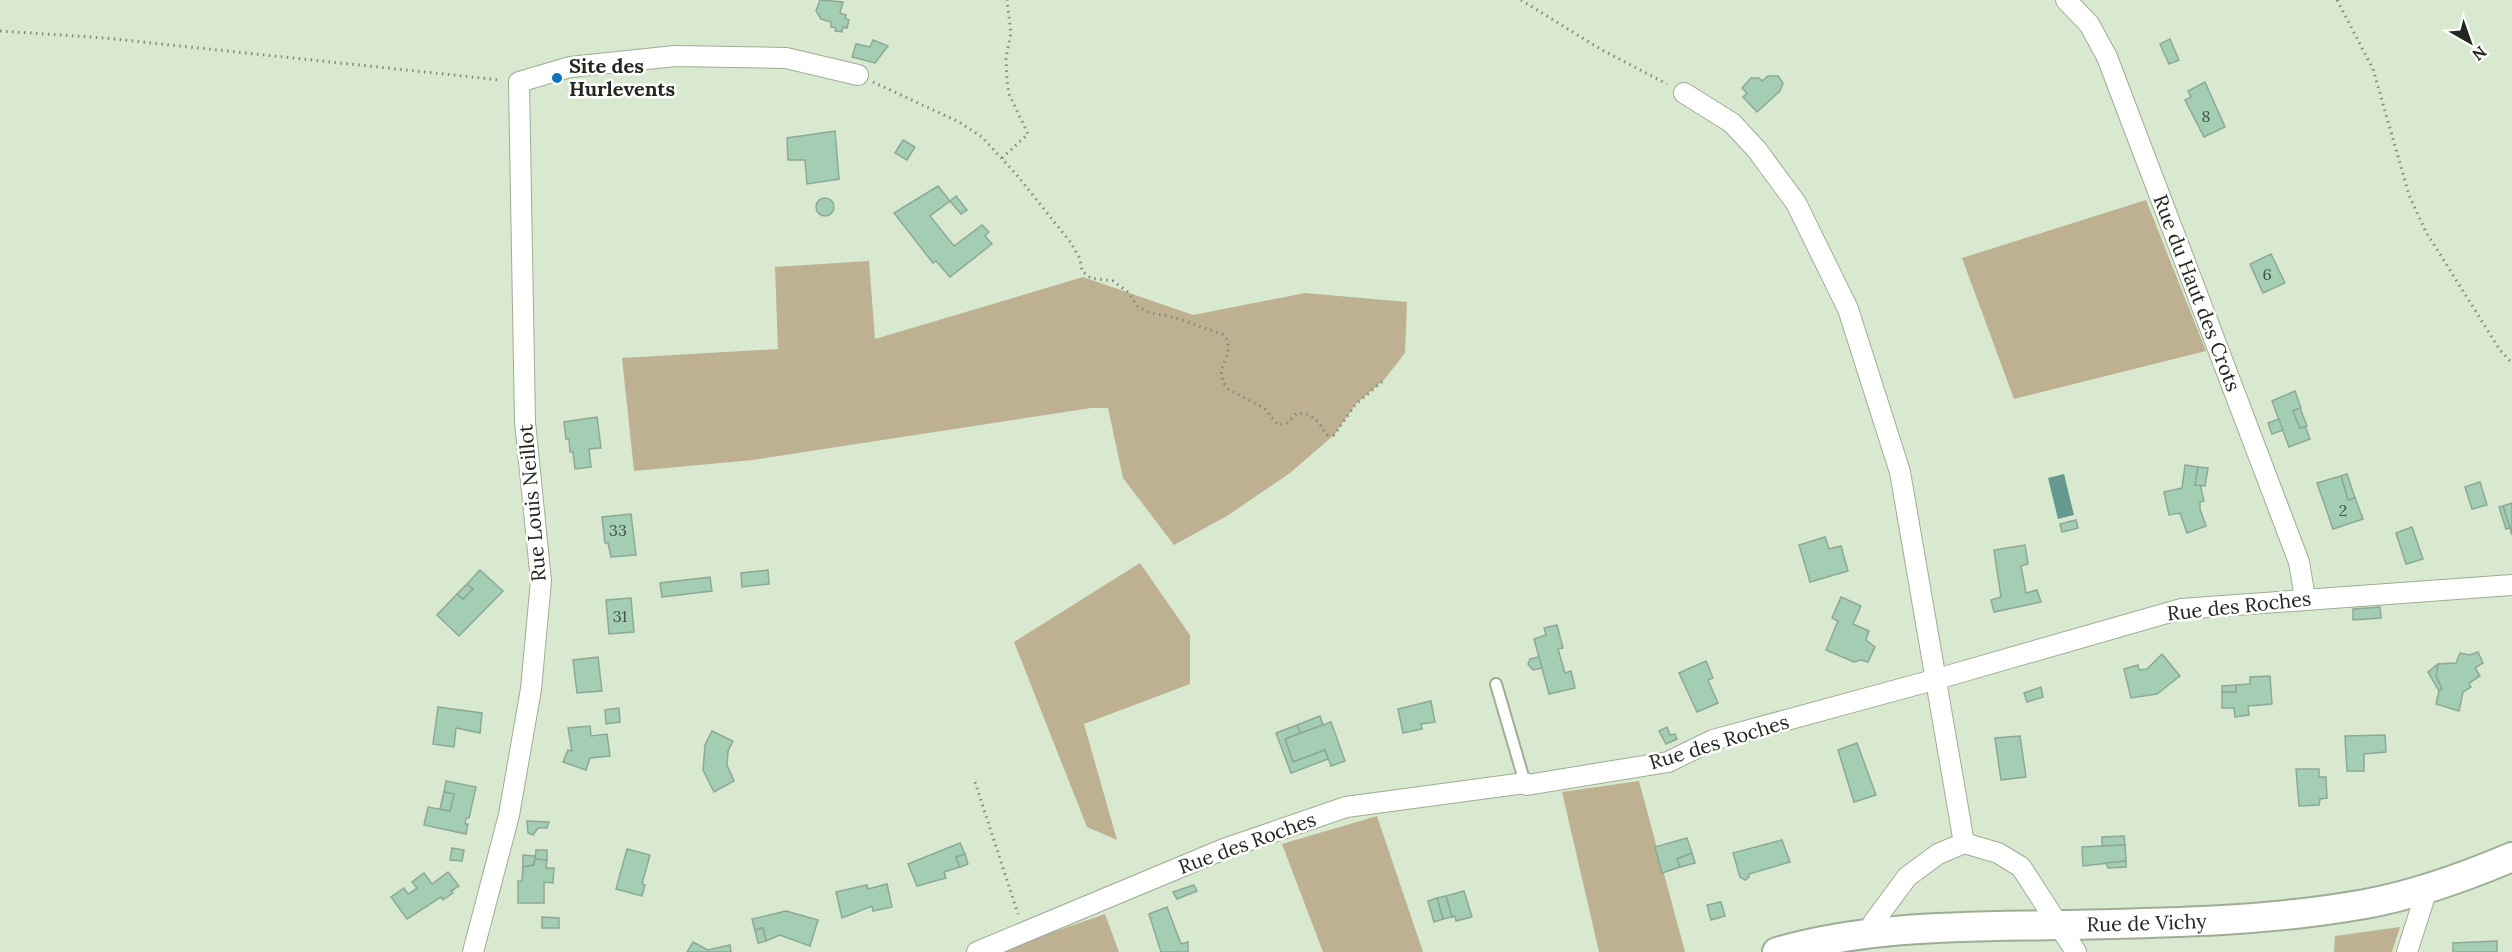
<svg xmlns="http://www.w3.org/2000/svg" width="2512" height="952" font-family="Lora,serif">
<rect width="100%" height="100%" fill="#d8e9cf"/>
<g fill="#bdb192">
<path d="M2146 200 2206 351 2014 399 1962 258Z"/>
<path d="M869 261 875 339 1083 277 1193 315 1305 293 1407 302 1405 353 1384 380 1356 404 1334 435 1290 473 1227 516 1174 545 1123 478 1108 408H1091L753 460 634 471 622 358 778 349 775 267Z"/>
<path d="M1140 563 1190 635V684L1084 724 1117 840 1087 827 1014 642Z"/>
<path d="M1639 781 1685 952H1599L1562 792Z"/>
<path d="M1377 816 1423 952H1323L1282 844Z"/>
<path d="M1105 914 1119 952H996Z"/>
<path d="M2400 927 2392 952H2334L2335 936Z"/>
</g>
<path fill="#65998f" d="M2064 474 2074 515 2058 519 2048 478Z"/>
<g fill="#a4ceb4" stroke="#8da897" stroke-width="1.5">
<path d="M820 0 843 2 840 13 846 15 845 18 849 20 847 28 843 27 842 32 835 31 836 28 831 27V22L821 19 816 11Z"/>
<path d="M2170 39 2179 60 2169 64 2160 44Z"/>
<path d="M873 40 888 46 875 63 852 57 856 44 870 47Z"/>
<path d="M1768 76H1778L1783 83 1780 91 1757 112 1743 97 1747 93 1742 88 1751 78H1759L1762 81Z"/>
<path d="M2205 82 2225 127 2204 137 2185 100 2191 97 2188 91Z"/>
<path d="M835 131 839 179 807 184 805 160H788L787 138Z"/>
<path d="M903 140 915 147 907 160 895 153Z"/>
<path d="M938 186 950 201 930 216 954 246 982 225 989 232 985 236 992 244 950 277 936 261 933 263 894 213Z"/>
<path d="M956 196 967 210 961 214 950 201Z"/>
<circle cx="825" cy="207" r="9"/>
<path d="M2271 254 2285 283 2263 293 2250 264Z"/>
<path d="M2295 391 2301 408 2293 411 2300 428 2305 426 2310 439 2289 447 2272 401Z"/>
<path d="M2300 408 2307 426 2300 428 2293 411Z"/>
<path d="M597 417 601 448 589 449 591 467 575 469 573 452H570L569 439H566L564 422Z"/>
<path d="M2279 419 2283 430 2272 434 2268 423Z"/>
<path d="M2185 465 2198 467 2195 485 2200 484 2204 501 2200 502V509L2206 526 2187 533 2180 513 2169 515 2164 492 2182 488Z"/>
<path d="M2198 467 2208 468 2205 486 2195 485Z"/>
<path d="M2347 474 2355 498 2348 500 2341 476Z"/>
<path d="M2341 476 2348 500 2355 498 2363 519 2333 529 2317 483Z"/>
<path d="M2480 482 2487 505 2472 509 2465 487Z"/>
<path d="M2512 503V535L2503 506Z"/>
<path d="M2503 506 2510 528 2506 529 2499 507Z"/>
<path d="M631 514 636 555 611 557 608 543H605L602 517Z"/>
<path d="M2076 520 2078 528 2062 532 2060 524Z"/>
<path d="M2412 527 2423 559 2406 564 2396 533Z"/>
<path d="M1825 537 1829 549 1841 546 1848 571 1810 582 1799 545Z"/>
<path d="M2025 545 2028 564 2021 566 2026 593 2037 590 2041 602 1994 612 1991 600 2001 597 1994 550Z"/>
<path d="M480 570 503 591 459 636 437 615 457 594 463 599 473 589 467 584Z"/>
<path d="M768 570 769 584 742 587 741 573Z"/>
<path d="M710 577 712 591 662 597 660 583Z"/>
<path d="M467 584 473 589 463 599 457 594Z"/>
<path d="M1841 597 1861 606 1853 624 1869 631 1866 640 1875 647 1868 662 1861 660 1854 662 1826 650 1838 621 1832 618Z"/>
<path d="M631 598 634 632 609 634 606 600Z"/>
<path d="M2380 607 2381 618 2353 620V609Z"/>
<path d="M1557 625 1563 648 1558 649 1565 673 1571 671 1575 688 1549 694 1534 639 1546 635 1544 628Z"/>
<path d="M2478 652 2483 663 2475 668 2480 676 2469 683 2471 687 2463 692 2459 711 2436 704 2439 691 2442 689 2436 676 2438 664 2456 663 2460 653 2470 655Z"/>
<path d="M2162 654 2180 676 2157 694 2131 698 2124 669 2138 665 2139 670 2147 669Z"/>
<path d="M598 657 602 691 577 693 573 660Z"/>
<path d="M1539 657 1542 668 1533 670 1528 664 1530 659Z"/>
<path d="M1706 661 1713 678 1708 680 1718 703 1697 712 1679 673Z"/>
<path d="M2438 664 2436 676 2442 689 2439 691 2428 672Z"/>
<path d="M2270 676 2272 704 2248 706 2249 715 2235 717 2234 708H2222V692H2236V685L2250 684V677Z"/>
<path d="M2236 685V692H2222V686Z"/>
<path d="M2041 687 2043 697 2027 702 2024 693Z"/>
<path d="M1431 701 1435 722 1421 724 1422 729 1403 733 1398 709Z"/>
<path d="M438 707 482 713 480 733 456 728 454 747 433 744Z"/>
<path d="M619 708 620 722 606 724 605 710Z"/>
<path d="M1320 716 1323 725 1300 733 1297 725Z"/>
<path d="M1331 722 1345 761 1331 766 1325 750 1293 762 1285 739Z"/>
<path d="M1297 725 1300 733 1285 739 1293 762 1325 750 1328 759 1291 773 1276 733Z"/>
<path d="M590 726 591 736 607 734 610 756 590 758 586 770 563 762 568 750 572 751 568 728Z"/>
<path d="M1667 727 1670 735 1675 734 1677 739 1666 744 1659 731Z"/>
<path d="M712 731 733 741 728 751 727 765 734 781 714 792 703 770 705 745Z"/>
<path d="M2385 735 2386 752 2364 754V771H2347L2345 736Z"/>
<path d="M2020 736 2026 777 2001 780 1995 738Z"/>
<path d="M1857 743 1876 795 1854 802 1838 750Z"/>
<path d="M2296 769H2319V777H2326L2327 798 2320 799 2319 805 2299 806Z"/>
<path d="M446 781 476 787 469 818H466L465 824H468L466 834 424 825 428 807 450 811 454 794 444 792Z"/>
<path d="M444 792 454 794 450 811 440 809Z"/>
<path d="M527 821 549 822 547 828H538L533 835 528 833Z"/>
<path d="M2124 836 2125 845 2102 846V837Z"/>
<path d="M1687 838 1692 853 1677 859 1680 867 1662 873 1655 847Z"/>
<path d="M1782 840 1790 862 1749 874V877L1745 880 1740 877 1733 853Z"/>
<path d="M960 843 965 854 956 857 960 867 944 872 946 878 917 886 908 864Z"/>
<path d="M2125 845 2126 861 2083 866 2082 847Z"/>
<path d="M452 848 464 850 462 861 450 860Z"/>
<path d="M627 849 650 855 642 884 645 885 642 896 616 889Z"/>
<path d="M536 850H547V860L535 859Z"/>
<path d="M1692 853 1695 863 1680 867 1677 859Z"/>
<path d="M965 854 968 864 960 867 956 857Z"/>
<path d="M523 855 535 856 534 865 523 867Z"/>
<path d="M535 859 547 860 546 868H554L553 883 544 882V903H518V881H522L523 867 534 865Z"/>
<path d="M2126 861V867L2108 868 2106 863Z"/>
<path d="M448 872 459 886 451 891 453 893 443 900 441 897 407 919 391 897 404 888 408 894 417 888 412 882 424 873 432 884Z"/>
<path d="M887 884 892 907 873 911 872 906 842 918 836 892 867 885 868 889Z"/>
<path d="M1194 885 1197 891 1177 899 1173 892Z"/>
<path d="M1464 891 1472 917 1456 921 1455 916 1452 917 1446 896Z"/>
<path d="M1446 896 1452 917 1443 919 1437 898Z"/>
<path d="M1437 898 1443 919 1434 922 1428 901Z"/>
<path d="M1721 902 1725 916 1711 920 1707 905Z"/>
<path d="M1167 907 1181 944 1188 942V952H1161L1149 914Z"/>
<path d="M786 911 818 920 810 946 780 935 766 941 763 928 755 930 752 919Z"/>
<path d="M542 917 559 918V928H542Z"/>
<path d="M763 928 766 941 758 943 755 930Z"/>
<path d="M2497 941V952H2453V943Z"/>
<path d="M693 942 708 950 730 945 731 952H687Z"/>
</g>
<g fill="none" stroke-linecap="round" stroke-linejoin="round">
<g stroke="#9ead95" stroke-width="14">
<path id="lane" d="M1496 684 1525 783"/>
</g>
<g stroke="#9ead95" stroke-width="22">
<g id="street">
<path d="M2066 0 2089 24 2107 57 2299 562 2305 598"/>
<path d="M1684 93 1732 123 1757 150 1796 203 1848 309 1900 472 1964 843"/>
<path d="M1873 933V923L1907 877 1938 854 1964 843 1998 853 2021 867 2076 952"/>
<path d="M473 952 509 815 531 689 541 581 525 422 519 82 570 67 675 56 786 58 858 75"/>
<path d="M977 952 1224 849 1346 807 1525 783 1527 785 1668 762 1713 740 1937 679 2181 609 2512 585"/>
<path d="M2407 952 2424 899 2421 889"/>
</g>
</g>
<g stroke="#9ead95" stroke-width="32">
<g id="secondary">
<path id="s1" d="M1777 952C1869 925 1966 927 2061 925 2162 923 2265 922 2365 904 2415 895 2465 877 2512 857"/>
</g>
</g>
<g stroke="#808c7a" stroke-width="3" stroke-dasharray="1.5 4.5" stroke-linecap="butt">
<path d="M1521 0 1602 50 1667 84"/>
<path d="M2337 0 2373 69 2409 195 2426 232 2500 350 2512 363"/>
<path d="M0 31 105 38 500 80"/>
<path d="M873 82 959 122 982 137 1016 174 1071 243 1080 259 1082 271 1091 278 1113 281 1128 292 1138 307 1151 313 1173 317 1222 334 1228 341V354L1221 370 1223 382 1229 390 1264 408 1278 425 1287 423 1297 413C1314 413 1318 422 1327 435H1334L1356 404 1384 380"/>
<path d="M1002 158 1028 134 1009 94 1007 81 1006 58 1011 33 1007 0"/>
<path d="M975 782 1018 914"/>
</g>
<use href="#lane" stroke="#fff" stroke-width="10"/>
<use href="#street" stroke="#fff" stroke-width="20"/>
<use href="#secondary" stroke="#fff" stroke-width="28"/>
</g>
<circle fill="#1073be" stroke="#fff" stroke-width="2" cx="557" cy="78" r="6"/>
<g text-anchor="middle" stroke-width="5" stroke-linejoin="round" paint-order="stroke">
<g font-size="16" fill="#425244">
<text x="2206" y="122">8</text>
<text x="2267" y="280">6</text>
<text x="2343" y="516">2</text>
<text x="618" y="536">33</text>
<text x="620" y="622">31</text>
</g>
<g font-size="20" font-weight="bold" fill="#22281f" stroke="#fff" text-anchor="start">
<text x="569" y="73">Site des<tspan x="569" dy="23">Hurlevents</tspan></text>
</g>
<g font-size="20" fill="#22281f" stroke="#fff">
<text transform="translate(2197 293) rotate(69)" y="7">Rue du Haut des Crots</text>
<text transform="translate(532 503) rotate(-95)" y="7">Rue Louis Neillot</text>
<text transform="translate(2239 606) rotate(-6)" y="7">Rue des Roches</text>
<text transform="translate(1719 742) rotate(-17)" y="7">Rue des Roches</text>
<text transform="translate(1247 843) rotate(-20)" y="7">Rue des Roches</text>
<text dy="7" stroke="none"><textPath href="#s1" startOffset="372">Rue de Vichy</textPath></text>
</g>
</g>
<g transform="translate(2470 42) rotate(140)" stroke="#ffffff" stroke-width="4.5" paint-order="stroke">
<path d="M0-4.5L10 22L0 15L-10 22Z" fill="#22281f"/>
<text y="-9" font-size="16" font-weight="bold" text-anchor="middle" fill="#22281f">N</text>
</g>
</svg>
